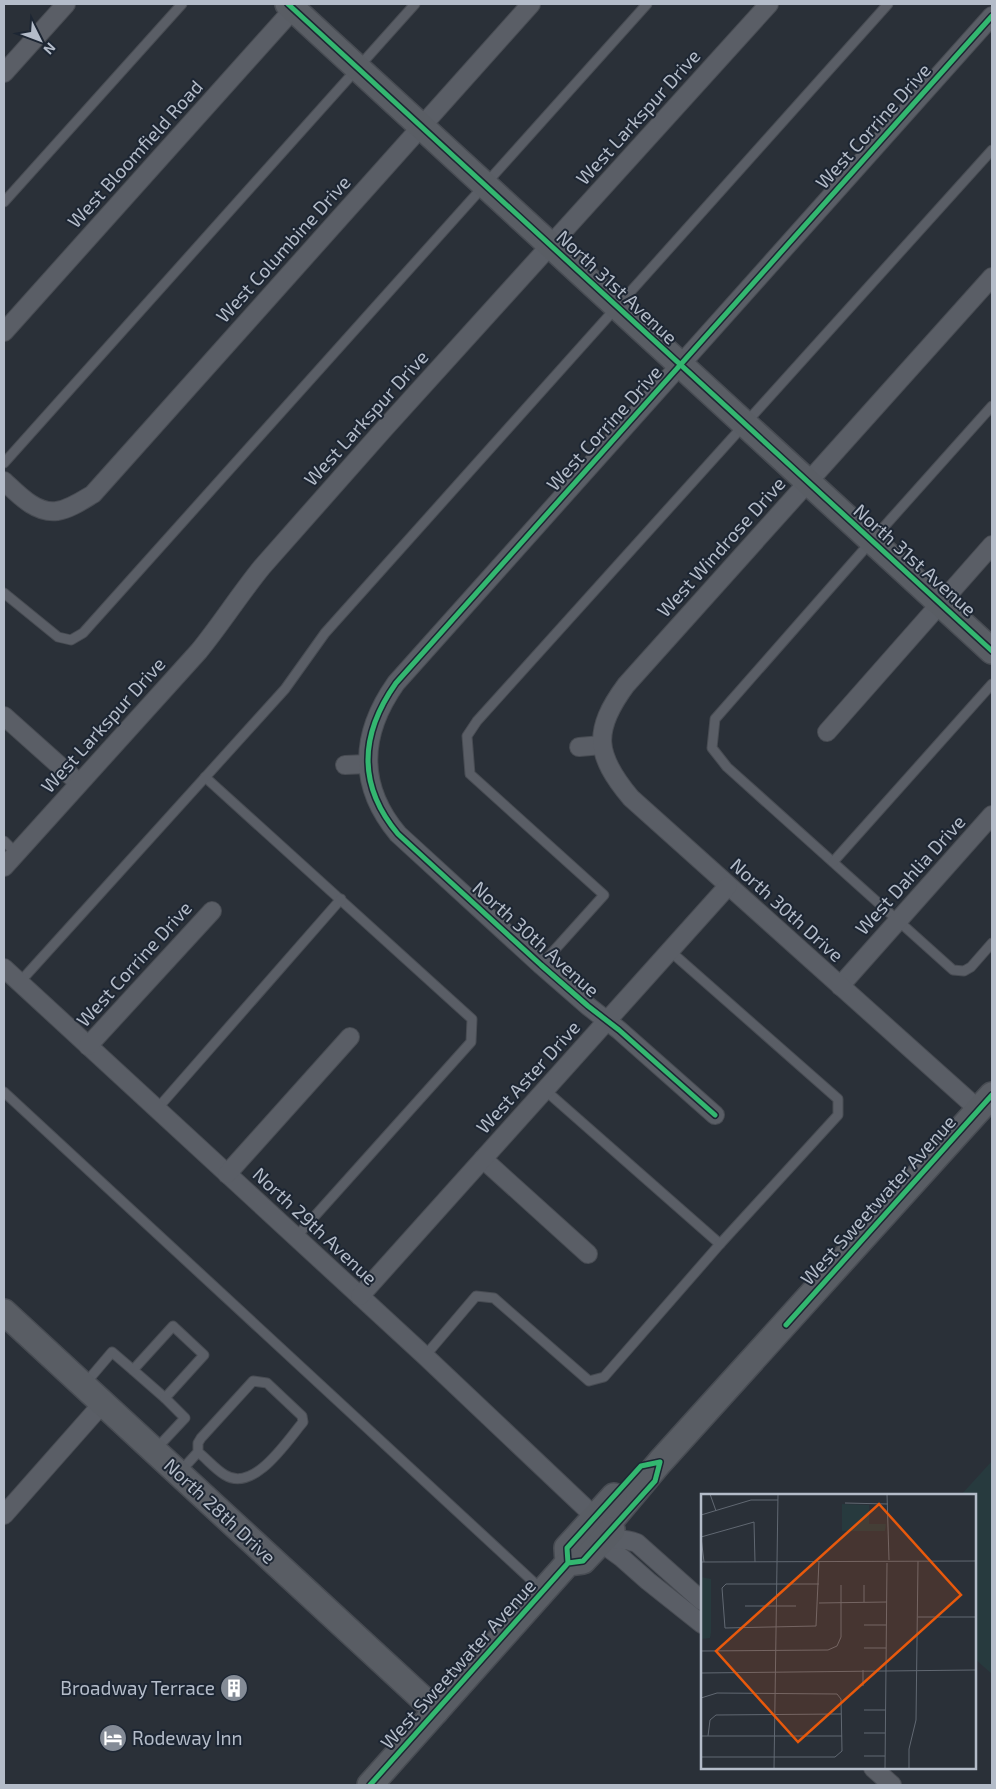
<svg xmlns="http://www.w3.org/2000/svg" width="996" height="1789" font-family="'Exo 2',sans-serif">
<rect width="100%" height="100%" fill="#2a3038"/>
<path fill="#273a3e" d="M992 1461V1674L975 1659V1495H961Z"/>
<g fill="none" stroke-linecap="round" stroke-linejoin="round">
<g stroke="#484c53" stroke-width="11">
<g id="lane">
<path d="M4 202 182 4"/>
<path d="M992 406 890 520 715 719 712 748 727 767 953 970 964 971 971 967 992 943"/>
<path d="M4 463 415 4"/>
<path d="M4 593 58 637 71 640 83 633 647 4"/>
<path d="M205 777 472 1019 471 1042 296 1237"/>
<path d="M4 841 16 853"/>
<path d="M833 862 992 684"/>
<path d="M541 965 604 895 470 774 467 736 477 721 992 150"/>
<path d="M19 983 285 689 325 633 888 4"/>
<path d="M545 1090 720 1244"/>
<path d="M4 1092 541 1589"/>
<path d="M157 1109 341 899"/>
<path d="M425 1356 476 1296 494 1298 589 1381 604 1377 720 1244 838 1115V1099L670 951"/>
<path d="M133 1370 165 1398"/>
<path d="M84 1385 112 1352 133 1370 173 1326 204 1355 165 1398 185 1418 156 1449"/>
<path d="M179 1473 198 1452V1443L201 1438 253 1381 267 1383 302 1416 303 1422C287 1441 254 1493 225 1475 215 1469 207 1459 198 1452"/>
</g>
</g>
<g stroke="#484c53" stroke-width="20">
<g id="street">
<path d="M4 73 66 4"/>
<path d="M4 332 298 4"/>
<path d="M4 481C18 494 36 514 57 511 70 509 83 500 93 494L531 4"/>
<path d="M4 716 79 783"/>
<path d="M827 732 992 545"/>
<path d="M579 747 602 745"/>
<path d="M345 765 367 764"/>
<path d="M4 867 199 651C221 624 240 594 262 567L384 429 769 4"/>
<path d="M4 968 425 1356 595 1517"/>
<path d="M840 986 992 815"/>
<path d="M88 1046 212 911"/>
<path d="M979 1110 631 798C595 755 592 731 626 685L992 277"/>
<path d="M715 1115 619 1030 588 1006 541 965 398 834C357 785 360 734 396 683L992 16"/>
<path d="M483 1159 588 1254"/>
<path d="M227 1174 350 1037"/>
<path d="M360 1296 728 886"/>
<path d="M4 1515 103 1403"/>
<path d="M600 1542 622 1558 648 1581 702 1624"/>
<path d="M600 1542C613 1539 624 1538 637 1543L702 1601"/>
<path d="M873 1768 892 1785"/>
</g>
</g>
<g stroke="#484c53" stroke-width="28">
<g id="secondary">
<path d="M288 4 992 651"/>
<path d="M4 1312 436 1711"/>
<path d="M600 1542 613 1518 660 1462 992 1095"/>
<path d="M568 1563 567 1548 614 1496"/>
<path d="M370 1785 568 1563 583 1561 612 1530"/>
</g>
</g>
<use href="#lane" stroke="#5a5e66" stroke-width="9"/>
<use href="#street" stroke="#5a5e66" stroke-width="18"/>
<use href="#secondary" stroke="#595d64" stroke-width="25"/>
<g stroke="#1d2633" stroke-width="8">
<g id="cycleway">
<path d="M288 4 992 651"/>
<path d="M715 1115 619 1030 588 1006 541 965 398 834C357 785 360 734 396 683L992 16"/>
<path d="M786 1325 992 1095"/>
<path d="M370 1785 568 1563 583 1561 655 1481 660 1462 641 1466 567 1548 568 1563"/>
</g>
</g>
<use href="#cycleway" stroke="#33b770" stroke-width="5"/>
</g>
<defs>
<g id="building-disc" transform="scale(1.4375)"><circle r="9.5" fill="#848b96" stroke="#1d2633"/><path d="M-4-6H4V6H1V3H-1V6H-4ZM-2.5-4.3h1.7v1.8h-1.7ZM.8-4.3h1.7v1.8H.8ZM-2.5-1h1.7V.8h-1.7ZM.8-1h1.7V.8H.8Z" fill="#fff"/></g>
<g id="hotel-disc" transform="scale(1.4375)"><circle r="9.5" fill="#848b96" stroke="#1d2633"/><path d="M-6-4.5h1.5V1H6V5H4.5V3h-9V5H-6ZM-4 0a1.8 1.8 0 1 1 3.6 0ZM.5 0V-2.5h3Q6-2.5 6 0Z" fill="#fff"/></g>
</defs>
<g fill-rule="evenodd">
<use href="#building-disc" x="234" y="1688"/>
<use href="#hotel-disc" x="113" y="1738"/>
</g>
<g text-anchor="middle" stroke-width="4" stroke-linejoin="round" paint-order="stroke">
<g font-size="19" fill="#b4bcc9" stroke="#1d2633">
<text transform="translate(638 117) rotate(-48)" y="7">West Larkspur Drive</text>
<text transform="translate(873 126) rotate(-48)" y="7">West Corrine Drive</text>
<text transform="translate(135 154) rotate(-48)" y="7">West Bloomfield Road</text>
<text transform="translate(283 249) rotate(-48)" y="7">West Columbine Drive</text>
<text transform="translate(617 287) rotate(43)" y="7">North 31st Avenue</text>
<text transform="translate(366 418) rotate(-48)" y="7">West Larkspur Drive</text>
<text transform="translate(604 428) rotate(-48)" y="7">West Corrine Drive</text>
<text transform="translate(721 547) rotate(-48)" y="7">West Windrose Drive</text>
<text transform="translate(915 560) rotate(42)" y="7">North 31st Avenue</text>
<text transform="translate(103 725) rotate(-48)" y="7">West Larkspur Drive</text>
<text transform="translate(910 875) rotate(-48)" y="7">West Dahlia Drive</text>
<text transform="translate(787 910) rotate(42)" y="7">North 30th Drive</text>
<text transform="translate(536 939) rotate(42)" y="7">North 30th Avenue</text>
<text transform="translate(134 964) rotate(-48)" y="7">West Corrine Drive</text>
<text transform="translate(528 1077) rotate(-48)" y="7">West Aster Drive</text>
<text transform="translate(878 1200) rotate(-48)" y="7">West Sweetwater Avenue</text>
<text transform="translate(315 1226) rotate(43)" y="7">North 29th Avenue</text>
<text transform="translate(220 1511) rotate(43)" y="7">North 28th Drive</text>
<text transform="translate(458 1664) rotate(-48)" y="7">West Sweetwater Avenue</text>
</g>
<g font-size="19" fill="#b4bcc9" stroke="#1d2633" text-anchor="end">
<text x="215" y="1695">Broadway Terrace</text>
<text x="132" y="1745" text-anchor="start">Rodeway Inn</text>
</g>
</g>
<g transform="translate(701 1494)">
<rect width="275" height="275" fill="#2a3038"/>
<path d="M141 10 168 11V30H185L184 37H141ZM0 83 10 85V139L9 144 0 145Z" fill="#273a3e"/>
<path fill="none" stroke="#616872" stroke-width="1" d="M9 0 15 17M186 0 188 66M144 9 187 10M0 21 50 6H77M0 43 53 28 54 68M0 43 3 68M0 68 275 67M163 91V108M118 109 186 108M44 112H95M217 123H275M163 131H185M115 132 24 134 21 94 25 90H118M115 132 118 67M136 152 140 143V91M163 154H185M0 157 127 156 136 152M162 176V192M0 179 275 176M0 204 16 199 136 200 140 205 141 257 134 263H0M163 216H185M163 239H184M0 242H141M7 242 9 226 15 221 140 220M163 262H184M73 275 77 0M184 275 186 69M208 275V255L215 226 217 67"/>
<path fill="#e8590c" fill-opacity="0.15" stroke="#e8590c" stroke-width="2.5" d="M178 10 260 101 97 248 15 157Z"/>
<rect width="275" height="275" fill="none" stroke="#b4bcc9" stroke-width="2.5"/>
</g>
<rect width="996" height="1789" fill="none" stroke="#b4bcc9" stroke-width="10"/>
<g transform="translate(40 40) rotate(132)" stroke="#1d2633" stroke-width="4" paint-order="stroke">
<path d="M0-4L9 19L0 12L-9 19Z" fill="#b4bcc9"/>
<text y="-8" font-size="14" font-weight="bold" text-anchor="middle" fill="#b4bcc9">N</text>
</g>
</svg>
